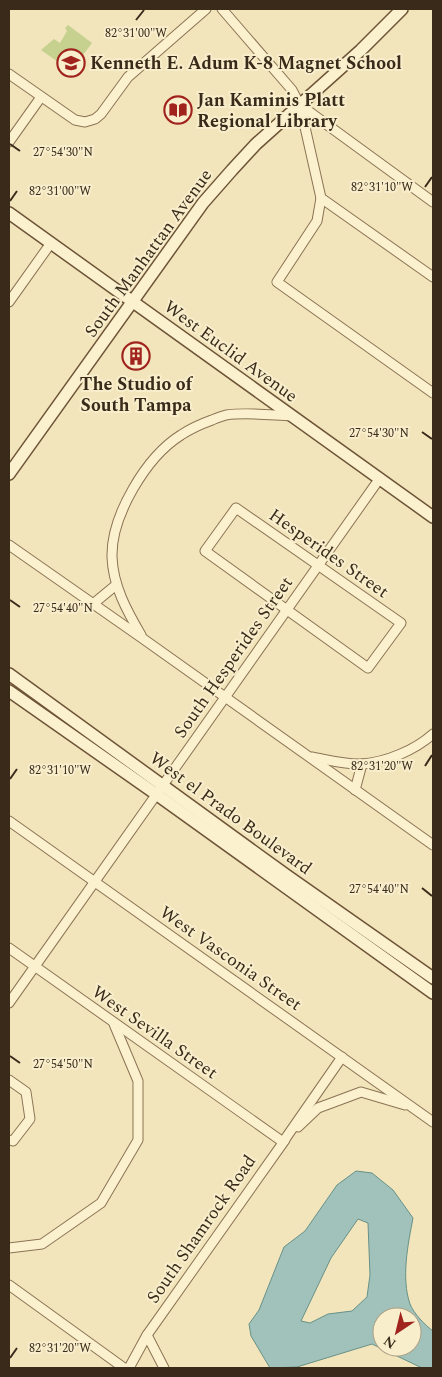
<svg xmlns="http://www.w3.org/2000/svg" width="442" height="1377" font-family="Spectral,serif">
<rect width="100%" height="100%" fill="#f2e4bb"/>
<path fill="#c6d18f" d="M68 25 92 43 71 71 41 50 54 39 60 43 67 31 65 28Z"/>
<path fill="#a0c2ba" stroke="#679188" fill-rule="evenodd" d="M356 1171 372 1173 393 1190 413 1218C408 1244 401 1278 410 1304 414 1314 425 1325 433 1331V1368H422L372 1344 297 1367 270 1368 251 1336 249 1324 259 1310 284 1247 305 1231 337 1185ZM358 1219 368 1223 370 1275 367 1297 352 1311 328 1314 310 1323 301 1321 331 1258ZM382 1317H412V1347H382Z"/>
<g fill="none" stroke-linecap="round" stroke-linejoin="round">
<g stroke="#8b7454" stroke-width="11">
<g id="street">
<path d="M222 9 292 90 300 105 433 202"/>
<path d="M9 74 75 120 85 122 95 119 101 114 128 77 206 9"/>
<path d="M300 105 321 198 433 277"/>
<path d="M9 142 41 97"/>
<path d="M321 198 317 221 277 282 433 393"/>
<path d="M9 302 51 243"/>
<path d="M236 508 401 623 368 668 205 551Z"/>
<path d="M9 545 142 638 433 845"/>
<path d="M93 604 116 585"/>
<path d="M141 635C127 611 113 586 112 557 111 516 146 457 181 435 190 429 201 424 212 420 217 418 222 416 226 415 247 412 270 415 291 416"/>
<path d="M312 757C328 760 346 765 362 764 387 762 415 750 433 734"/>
<path d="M355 790 362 764"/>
<path d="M9 821 433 1122"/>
<path d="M9 948 283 1142 342 1057"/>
<path d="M9 1003 380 478"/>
<path d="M9 1080 26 1092 30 1119 13 1141 9 1140"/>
<path d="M298 1127 318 1108 361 1092 405 1105"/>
<path d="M9 1248 42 1244 101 1203 138 1140V1081L114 1024"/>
<path d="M9 1285 124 1368"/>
<path d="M129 1368 147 1335"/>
<path d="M164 1368 147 1335 285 1140"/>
</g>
</g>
<g stroke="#6d5437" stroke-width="14">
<g id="secondary">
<path d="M9 213 433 517"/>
<path d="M9 474 203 203 232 170 256 144 361 50 402 9"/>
<path d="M9 674 286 875 433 978"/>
<path d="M9 691 156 794 433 993"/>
</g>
</g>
<use href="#street" stroke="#fcf1cf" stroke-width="9"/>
<use href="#secondary" stroke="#fcf1cf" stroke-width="11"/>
</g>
<path fill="none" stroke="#392a1a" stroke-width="2" d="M136 20 144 10M10 144 20 151M425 187 432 177M10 201 17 191M422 432 432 439M10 600 20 607M425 766 432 755M10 779 17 769M422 888 432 896M10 1056 20 1063M10 1358 17 1348"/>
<defs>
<g id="school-ring" transform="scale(1.4375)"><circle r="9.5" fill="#f9eecc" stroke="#a0231e" stroke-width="1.5"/><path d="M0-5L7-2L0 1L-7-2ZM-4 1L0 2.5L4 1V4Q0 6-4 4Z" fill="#a0231e"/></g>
<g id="library-ring" transform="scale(1.4375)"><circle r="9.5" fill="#f9eecc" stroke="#a0231e" stroke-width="1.5"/><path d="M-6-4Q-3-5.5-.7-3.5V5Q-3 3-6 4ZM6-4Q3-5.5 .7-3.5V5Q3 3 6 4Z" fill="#a0231e"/></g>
<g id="building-ring" transform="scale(1.4375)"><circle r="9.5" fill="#f9eecc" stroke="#a0231e" stroke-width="1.5"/><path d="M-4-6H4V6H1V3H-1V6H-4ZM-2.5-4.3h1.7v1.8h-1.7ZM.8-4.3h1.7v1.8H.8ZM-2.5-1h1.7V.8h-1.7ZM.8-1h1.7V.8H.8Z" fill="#a0231e"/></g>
</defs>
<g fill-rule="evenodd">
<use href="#school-ring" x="71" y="63"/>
<use href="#library-ring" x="178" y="110"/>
<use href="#building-ring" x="136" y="356"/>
</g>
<g text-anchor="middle" stroke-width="4" stroke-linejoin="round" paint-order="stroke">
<g font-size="18" font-weight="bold" fill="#392a1a" stroke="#f9eecc" text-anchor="start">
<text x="90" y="69">Kenneth E. Adum K-8 Magnet School</text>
<text x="197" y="106">Jan Kaminis Platt<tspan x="197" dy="21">Regional Library</tspan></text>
<text x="136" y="390" text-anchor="middle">The Studio of<tspan x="136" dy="21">South Tampa</tspan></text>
</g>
<g font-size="18" fill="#392a1a" stroke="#f9eecc">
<text transform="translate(148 253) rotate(-54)" y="6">South Manhattan Avenue</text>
<text transform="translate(231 351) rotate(36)" y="6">West Euclid Avenue</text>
<text transform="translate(329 553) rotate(35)" y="6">Hesperides Street</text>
<text transform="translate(233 657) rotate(-55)" y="6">South Hesperides Street</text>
<text transform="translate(231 813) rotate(36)" y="6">West el Prado Boulevard</text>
<text transform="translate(231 958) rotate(35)" y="6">West Vasconia Street</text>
<text transform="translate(155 1032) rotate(35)" y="6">West Sevilla Street</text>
<text transform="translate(201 1229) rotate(-55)" y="6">South Shamrock Road</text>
</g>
</g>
<g font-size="12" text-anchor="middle" fill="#392a1a" stroke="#f9eecc" stroke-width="4" stroke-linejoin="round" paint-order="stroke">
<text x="136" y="37">82°31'00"W</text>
<text x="63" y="156">27°54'30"N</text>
<text x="382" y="191">82°31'10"W</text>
<text x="60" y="195">82°31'00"W</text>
<text x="379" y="437">27°54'30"N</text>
<text x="63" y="612">27°54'40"N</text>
<text x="382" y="770">82°31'20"W</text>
<text x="60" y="774">82°31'10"W</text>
<text x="379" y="893">27°54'40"N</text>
<text x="63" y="1068">27°54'50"N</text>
<text x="60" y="1352">82°31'20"W</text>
</g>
<rect width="442" height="1377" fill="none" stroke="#392a1a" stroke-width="20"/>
<g transform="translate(397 1332) rotate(215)"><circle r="24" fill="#f9eecc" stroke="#aca085"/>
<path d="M0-4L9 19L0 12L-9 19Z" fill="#a0231e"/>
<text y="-8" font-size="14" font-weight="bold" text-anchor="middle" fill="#392a1a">N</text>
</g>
</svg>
